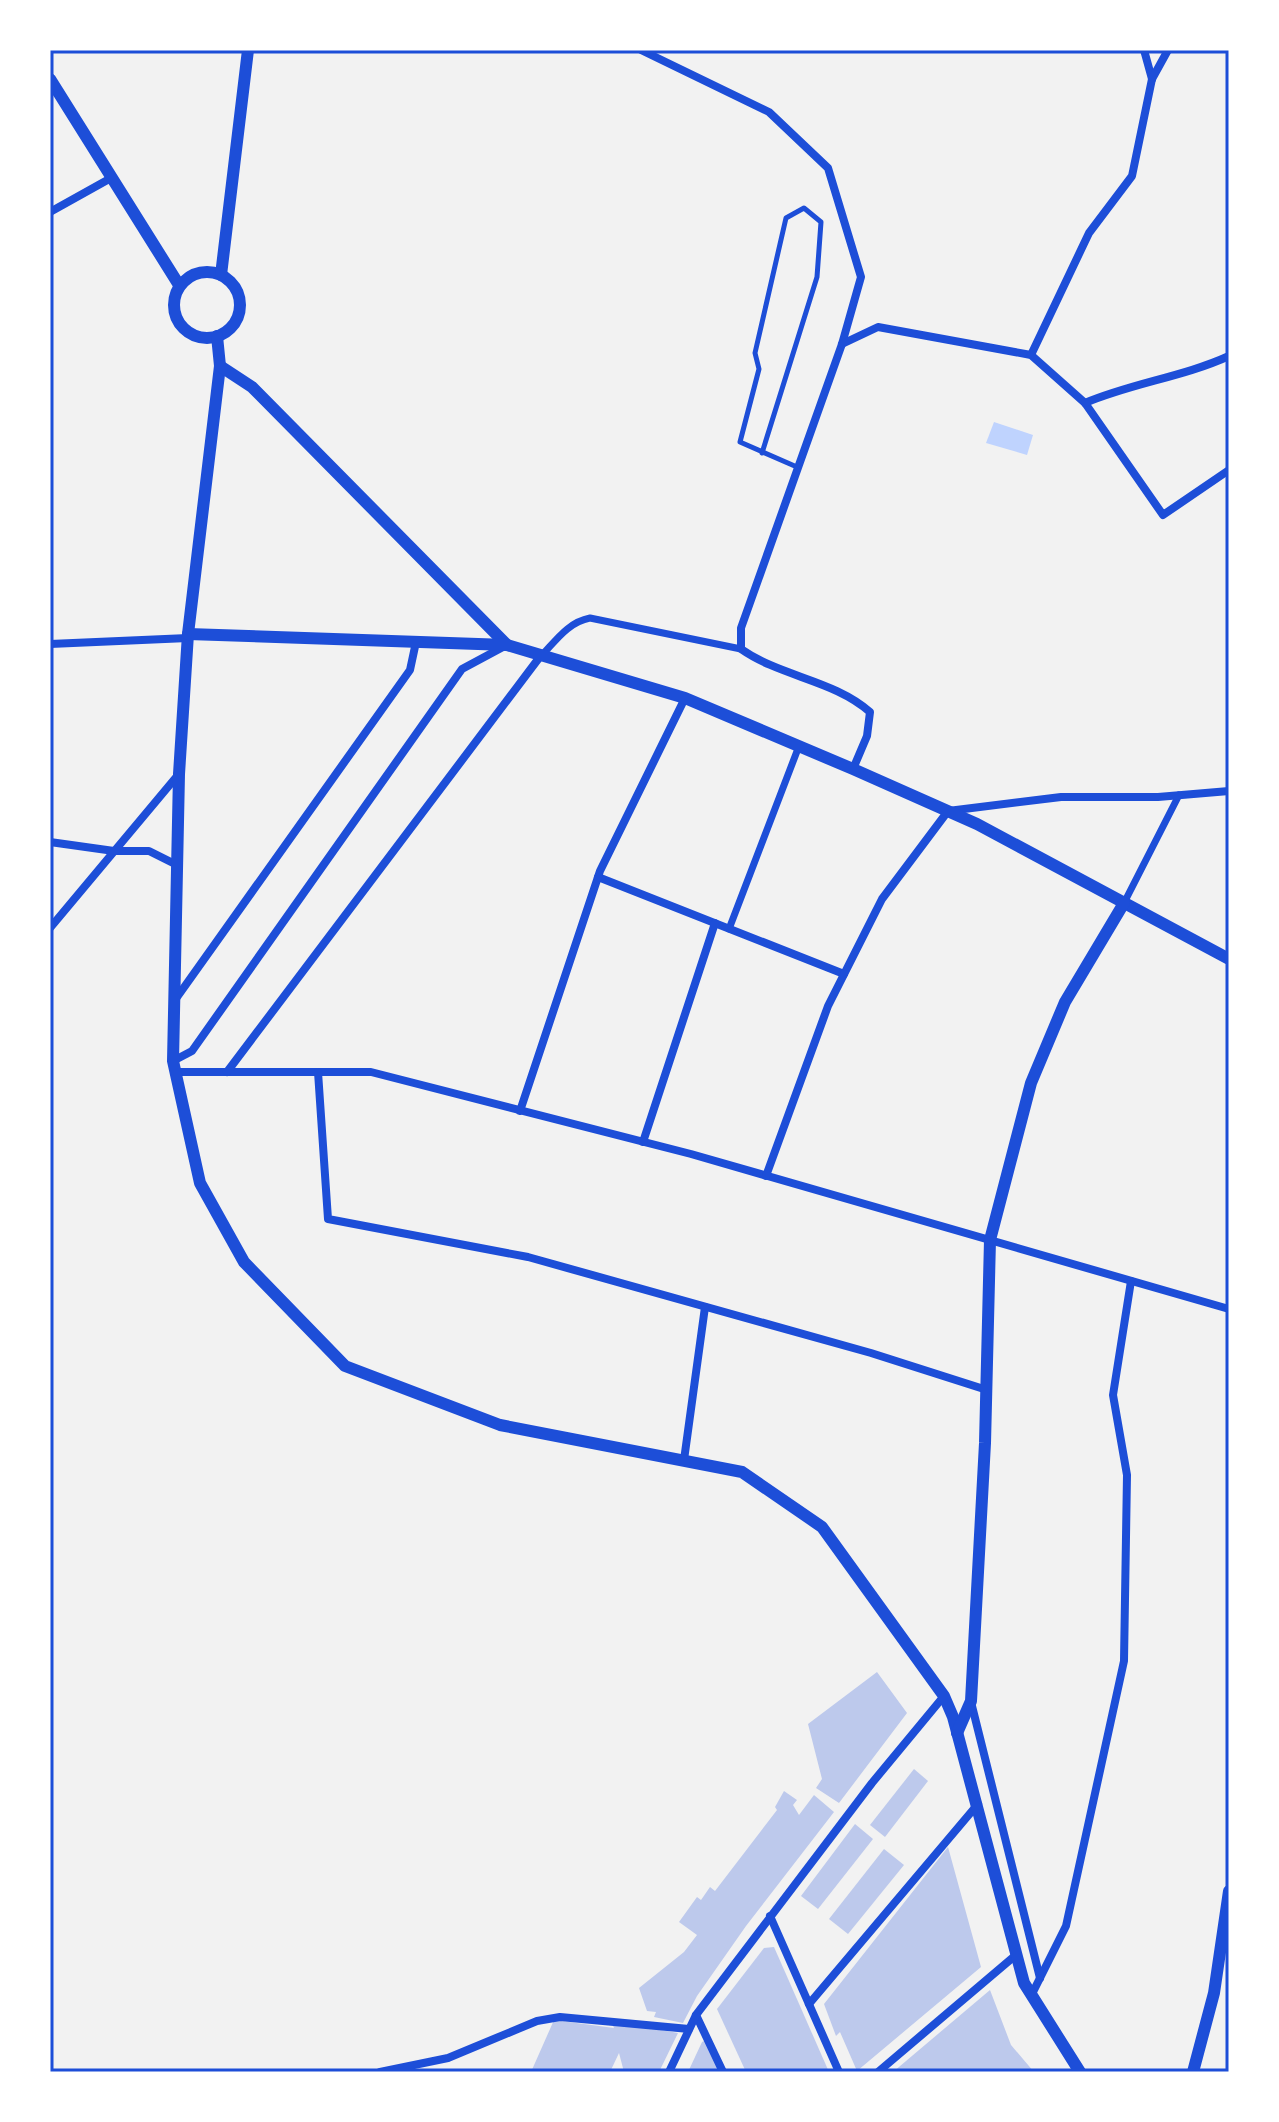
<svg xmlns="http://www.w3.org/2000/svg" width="1279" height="2122" font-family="Roboto,sans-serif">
<rect width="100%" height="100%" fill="#f2f2f2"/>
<path fill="#bfd3fe" d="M994 422 1033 435 1027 455 986 443Z"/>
<g fill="#bdc9ec">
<path d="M877 1672 907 1713 839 1803 816 1788 822 1779 808 1724Z"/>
<path d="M914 1769 928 1781 885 1837 870 1825Z"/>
<path d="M784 1791 797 1800 793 1805 799 1815 814 1795 834 1812 746 1926 697 1996 683 2023 654 2017 656 2012 647 2011 639 1988 684 1952 697 1935 679 1922 697 1897 701 1900 710 1887 715 1891 777 1810 775 1807Z"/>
<path d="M855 1824 873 1839 818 1909 801 1896Z"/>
<path d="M948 1847 981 1967 857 2071 840 2032 836 2036 824 2004Z"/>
<path d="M884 1849 904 1865 848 1934 829 1919Z"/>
<path d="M774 1947 789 1981 829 2072H746L717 2009 764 1948Z"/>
<path d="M990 1990 1011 2045 1034 2072 984 2069 893 2072Z"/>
<path d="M554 2020 614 2028 611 2021 678 2033 659 2072H624L619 2053 610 2072H531Z"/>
<path d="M706 2040 721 2072H688L702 2042Z"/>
</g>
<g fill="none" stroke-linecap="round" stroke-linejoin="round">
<path stroke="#1d4ed8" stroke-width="5" d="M762 453 817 277 821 222 804 208 786 218 755 353 759 369 740 442 797 467"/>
<g stroke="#1d4ed8" stroke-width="7">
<path d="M543 654C557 639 569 622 590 618L741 649"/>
<path d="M1124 903 1179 795"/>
<path d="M729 929 799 746"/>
</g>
<g stroke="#1d4ed8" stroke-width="8">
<path d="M641 50 769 112 828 168 861 277 842 344 741 628V649C781 677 834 680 870 712L867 736 853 769"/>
<path d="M1144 50 1152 79"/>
<path d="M50 212 111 178"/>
<path d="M842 344 878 327 1031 355 1085 403 1163 515 1229 470"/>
<path d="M1031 355 1089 233 1132 176 1152 79 1168 50"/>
<path d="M1085 403C1132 383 1183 377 1229 356"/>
<path d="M50 644 188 638"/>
<path d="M50 842 114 851H149L177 865"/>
<path d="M598 877 844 974"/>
<path d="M50 928 178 775"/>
<path d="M175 1000 410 670 416 642"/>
<path d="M173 1061 192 1051 462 669 503 647"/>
<path d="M175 1072H371L691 1154 1229 1309"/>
<path d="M227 1072 542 654"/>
<path d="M318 1072 328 1219 528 1257 871 1353 987 1390"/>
<path d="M520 1111 600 871 685 698"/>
<path d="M643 1142 715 923"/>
<path d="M766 1176 828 1006 882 899 948 811 1061 797H1158L1229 791"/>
<path d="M684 1460 705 1307"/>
<path d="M971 1702 1040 1978"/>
<path d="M770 1916 839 2072"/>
<path d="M1032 1994 1066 1926 1124 1661 1127 1475 1113 1395 1131 1281"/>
<path d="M809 2004 978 1804"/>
<path d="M696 2015 723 2072"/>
<path d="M380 2072 448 2058 537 2021 560 2017 689 2029"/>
<path d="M669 2072 696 2015 872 1783 944 1696"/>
<path d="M878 2072 1017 1954"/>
</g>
<g stroke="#1d4ed8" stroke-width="12">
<path d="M50 79 179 285"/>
<circle cx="207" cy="305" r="33"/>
<path d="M221 275 248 50"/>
<path d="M217 336 220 366 188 634 179 774 173 1061 200 1183 244 1262 345 1366 500 1425 742 1472 822 1527 944 1696 953 1717 1024 1983 1080 2072"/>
<path d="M220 366 252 387 507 645"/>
<path d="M188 634 507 645 685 698 853 769 977 824 1229 959"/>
<path d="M957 1733 971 1701 985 1443 990 1240 1031 1083 1065 1002 1124 903"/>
<path d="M1193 2072 1214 1993 1229 1891"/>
</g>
</g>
<rect width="1279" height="2122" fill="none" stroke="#ffffff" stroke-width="104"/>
<rect x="52" y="52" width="1175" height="2018" fill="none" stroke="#1d4ed8" stroke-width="3"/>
</svg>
